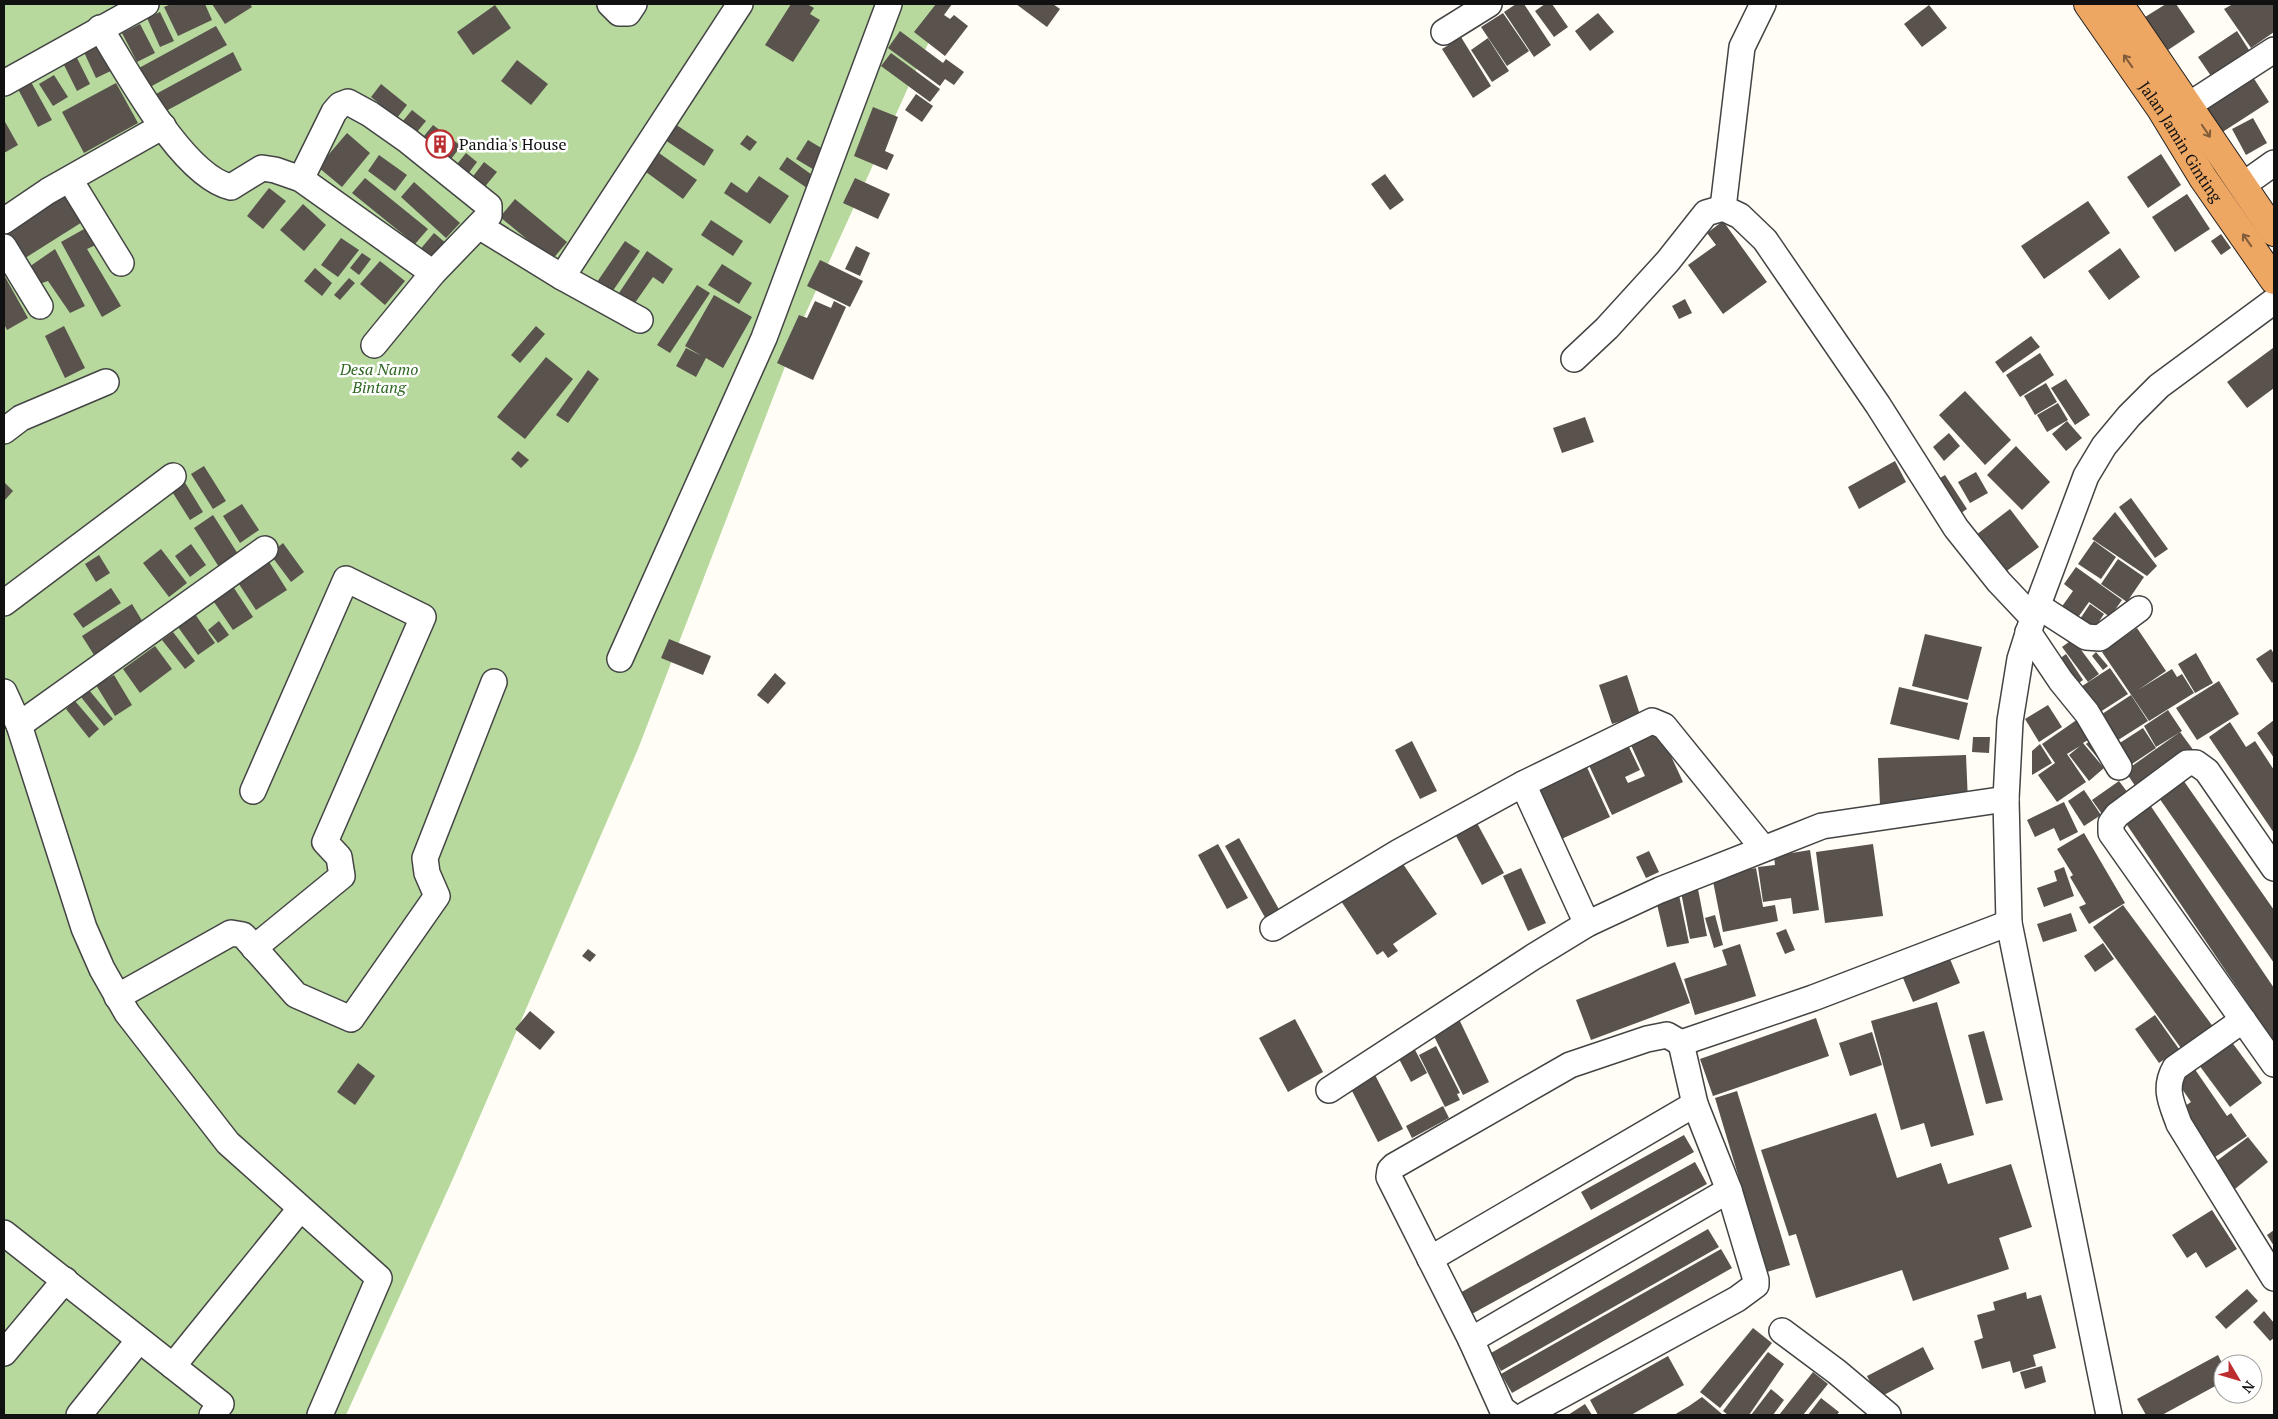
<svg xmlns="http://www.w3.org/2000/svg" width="2278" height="1419" font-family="'PT Serif',serif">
<rect width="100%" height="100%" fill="#fffdf5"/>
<path fill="#b7d99e" d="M4 4H946L804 317 638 749 455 1174 346 1415H4Z"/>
<g fill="#59524d">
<path d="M171 4H205L212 20 178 36 164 7Z"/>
<path d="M212 4H250L252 7 225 24Z"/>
<path d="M791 4H807L814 8 810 14 820 20 793 62 765 45Z"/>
<path d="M936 4H952L944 15 950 19 954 15 968 26 945 56 914 32Z"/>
<path d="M1016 4H1053L1060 9 1047 27Z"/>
<path d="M1516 4H1524L1551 45 1534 57 1504 12Z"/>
<path d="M1545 4H1552L1568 27 1554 37 1535 11Z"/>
<path d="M2166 4H2176L2195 32 2168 50 2145 17Z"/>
<path d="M2233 4H2274V32L2251 48 2224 9Z"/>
<path d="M495 5 511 28 473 55 457 32Z"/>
<path d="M1929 5 1947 28 1922 47 1904 24Z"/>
<path d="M160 12 174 41 160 47 147 18Z"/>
<path d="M1503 13 1529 51 1507 66 1481 27Z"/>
<path d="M1598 13 1614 32 1590 51 1575 31Z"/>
<path d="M140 24 155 53 137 62 122 33Z"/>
<path d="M216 26 227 45 150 87 139 68Z"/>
<path d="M900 31 943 63 946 59 964 72 954 85 945 79 940 86 888 48Z"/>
<path d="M2237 31 2249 50 2211 76 2198 57Z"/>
<path d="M1461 37 1491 86 1473 98 1442 49Z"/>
<path d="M1488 38 1509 71 1492 82 1471 50Z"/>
<path d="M105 40 117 68 96 78 83 50Z"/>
<path d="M233 52 242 70 166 111 156 94Z"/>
<path d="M891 53 940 89 930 102 881 66Z"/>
<path d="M75 54 90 84 77 91 62 61Z"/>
<path d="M517 60 548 84 531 105 501 81Z"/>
<path d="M2251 74 2269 102 2221 133 2203 106Z"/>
<path d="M54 75 68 97 53 106 39 84Z"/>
<path d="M31 82 52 120 38 127 18 89Z"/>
<path d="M116 83 138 123 84 153 62 112Z"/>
<path d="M381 84 407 105 397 118 371 97Z"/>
<path d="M916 94 933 106 922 122 905 110Z"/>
<path d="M873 107 898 117 885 151 894 155 887 170 854 156Z"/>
<path d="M412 110 426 121 412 138 398 127Z"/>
<path d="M2253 118 2267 143 2246 155 2232 129Z"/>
<path d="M4 120 18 145 4 153Z"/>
<path d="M675 124 714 150 704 166 665 140Z"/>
<path d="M433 125 461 146 448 163 420 141Z"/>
<path d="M347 133 370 153 342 187 318 167Z"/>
<path d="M747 135 757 142 750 151 740 144Z"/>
<path d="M808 140 828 152 816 171 796 159Z"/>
<path d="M466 153 477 162 465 178 453 169Z"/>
<path d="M659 153 697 180 683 199 646 172Z"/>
<path d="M2161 154 2181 185 2148 208 2127 177Z"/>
<path d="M379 155 407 175 395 191 368 171Z"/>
<path d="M787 157 815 177 807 188 779 169Z"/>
<path d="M484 162 497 172 483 189 471 179Z"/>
<path d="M1385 174 1404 200 1390 210 1371 184Z"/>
<path d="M759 176 789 196 770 224 724 193 731 182 747 193Z"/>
<path d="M365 178 428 229 415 244 352 193Z"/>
<path d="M855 178 890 194 878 219 843 203Z"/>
<path d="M414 182 460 223 446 238 401 197Z"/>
<path d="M68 187 87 219 22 260 4 231Z"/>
<path d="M269 188 286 201 263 229 247 216Z"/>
<path d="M2187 194 2210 229 2175 252 2152 217Z"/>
<path d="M515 199 567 242 552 260 500 217Z"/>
<path d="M2088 201 2110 233 2044 279 2021 246Z"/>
<path d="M303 204 326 225 304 251 280 230Z"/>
<path d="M711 220 743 241 733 256 701 235Z"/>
<path d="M1723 221 1767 282 1723 314 1688 265 1716 245 1707 233Z"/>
<path d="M93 224 102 242 87 249 121 306 102 317 61 242Z"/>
<path d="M434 233 447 244 431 263 418 252Z"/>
<path d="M2221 234 2231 248 2221 255 2211 241Z"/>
<path d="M341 238 359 250 338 277 321 265Z"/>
<path d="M625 241 640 251 610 295 595 285Z"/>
<path d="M856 246 870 253 860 276 845 269Z"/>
<path d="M2120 248 2140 277 2109 300 2088 271Z"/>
<path d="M55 249 85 306 70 313 48 281 36 285 26 269Z"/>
<path d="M647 251 673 269 663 284 653 277 630 310 615 299Z"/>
<path d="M362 253 371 259 359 275 350 268Z"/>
<path d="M820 260 863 281 850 307 807 286Z"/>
<path d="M380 261 405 281 385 305 360 284Z"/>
<path d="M722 264 752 283 739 304 708 285Z"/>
<path d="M315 268 332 283 322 296 304 281Z"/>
<path d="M4 275 28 318 7 330 4 324Z"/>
<path d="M349 278 355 283 340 300 334 295Z"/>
<path d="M697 285 710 293 670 353 657 345Z"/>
<path d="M714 295 752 317 723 368 706 358 696 377 676 366 686 348 702 356 685 346Z"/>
<path d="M1685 299 1692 313 1679 319 1672 306Z"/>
<path d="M815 301 831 308 834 301 846 307 813 380 777 363 799 315 807 318Z"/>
<path d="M64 326 85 368 65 378 45 336Z"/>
<path d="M536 326 545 334 520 363 511 355Z"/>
<path d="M2031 336 2040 347 2003 373 1995 362Z"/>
<path d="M2273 348 2274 388 2247 408 2227 382Z"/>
<path d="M2040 353 2054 375 2020 397 2006 375Z"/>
<path d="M546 357 573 379 525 439 497 417Z"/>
<path d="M588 370 599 379 568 423 556 415Z"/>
<path d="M2066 379 2090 415 2075 425 2051 388Z"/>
<path d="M2046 383 2057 402 2035 415 2024 396Z"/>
<path d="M1965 391 2011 440 1985 465 1939 415Z"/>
<path d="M2058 403 2068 420 2047 432 2037 415Z"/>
<path d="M1585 417 1594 442 1562 453 1553 428Z"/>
<path d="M2067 421 2082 438 2066 451 2052 434Z"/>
<path d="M1949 433 1960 446 1944 461 1933 447Z"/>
<path d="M2016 446 2050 482 2022 510 1987 475Z"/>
<path d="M518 451 529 460 521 468 511 459Z"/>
<path d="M1895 461 1906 482 1859 509 1848 487Z"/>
<path d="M204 466 226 501 213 509 191 474Z"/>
<path d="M1976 472 1988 493 1970 503 1958 482Z"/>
<path d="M1945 475 1967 509 1952 519 1930 484Z"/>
<path d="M184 481 203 512 190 520 171 490Z"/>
<path d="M4 482 13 491 4 501Z"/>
<path d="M2131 498 2168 549 2155 558 2119 507Z"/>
<path d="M242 504 259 530 240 543 223 516Z"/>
<path d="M2010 509 2039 547 2000 576 1972 538Z"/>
<path d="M2115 512 2157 566 2147 576 2092 539Z"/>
<path d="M213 515 238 554 219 567 194 528Z"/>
<path d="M2094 541 2116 557 2101 579 2078 564Z"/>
<path d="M283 543 304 572 291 582 270 554Z"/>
<path d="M191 544 206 565 190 577 175 556Z"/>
<path d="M161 549 187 583 169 597 143 563Z"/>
<path d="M99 555 110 573 96 582 85 564Z"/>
<path d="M266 557 287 590 256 610 235 578Z"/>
<path d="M2118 559 2144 577 2127 602 2101 584Z"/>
<path d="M2076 567 2122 600 2110 617 2089 602 2074 623 2058 612 2073 591 2064 584Z"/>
<path d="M232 585 253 617 233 630 212 599Z"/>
<path d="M111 588 121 603 83 628 73 614Z"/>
<path d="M132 604 144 624 94 655 82 636Z"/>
<path d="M2090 604 2104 614 2092 632 2078 622Z"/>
<path d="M195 614 215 643 198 655 178 627Z"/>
<path d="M219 621 229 635 218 643 208 630Z"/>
<path d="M2137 628 2166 671 2138 690 2172 669 2177 677 2182 674 2194 693 2149 721 2102 652Z"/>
<path d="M173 632 195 661 185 669 162 640Z"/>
<path d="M1925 634 1982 647 1968 700 1912 686Z"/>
<path d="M669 639 711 656 703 675 661 658Z"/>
<path d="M2073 639 2099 674 2088 682 2062 647Z"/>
<path d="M155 646 172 669 140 693 123 669Z"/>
<path d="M2271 649 2274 654V681L2272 683 2256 659Z"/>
<path d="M2096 652 2108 666 2103 670 2092 656Z"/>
<path d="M2196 653 2213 683 2195 693 2178 664Z"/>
<path d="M2066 654 2083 680 2069 690 2051 665Z"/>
<path d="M2110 668 2128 694 2094 716 2076 690Z"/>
<path d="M775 673 786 683 768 704 757 695Z"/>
<path d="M114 675 132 705 115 716 96 685Z"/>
<path d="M1627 675 1640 715 1612 724 1599 685Z"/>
<path d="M2219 681 2239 714 2197 740 2176 708Z"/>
<path d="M1899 687 1968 703 1959 740 1890 724Z"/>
<path d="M89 690 113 719 104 726 81 697Z"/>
<path d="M2131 695 2148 721 2112 744 2096 718Z"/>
<path d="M75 701 99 729 89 738 66 709Z"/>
<path d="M2048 705 2062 727 2039 742 2025 719Z"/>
<path d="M2168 710 2182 731 2156 747 2144 726Z"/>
<path d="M2078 719 2091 738 2083 743 2104 768 2089 781 2069 755 2080 746 2067 754 2086 782 2057 802 2038 775 2055 763 2042 744Z"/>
<path d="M2274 720V758L2257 733Z"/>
<path d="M2230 722 2246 747 2255 741 2274 770V833L2209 737Z"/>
<path d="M2143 728 2156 748 2126 768 2112 748Z"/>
<path d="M1659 730 1683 782 1612 815 1587 761 1627 743 1640 770 1625 777 1628 783 1645 776 1630 743Z"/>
<path d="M2180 732 2194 751 2138 790 2125 771Z"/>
<path d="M1973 737H1990L1989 753 1972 752Z"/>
<path d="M2093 738 2108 757 2101 762 2086 744Z"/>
<path d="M1412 741 1437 791 1420 799 1395 750Z"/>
<path d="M2040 744 2052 763 2032 775V751Z"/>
<path d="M1966 755 1968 802 1880 805 1878 758Z"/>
<path d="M1585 763 1610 817 1557 841 1532 787Z"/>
<path d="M2181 777 2274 910V963L2157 795Z"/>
<path d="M2119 781 2131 797 2104 817 2092 800Z"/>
<path d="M2084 790 2101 815 2084 826 2068 801Z"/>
<path d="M2064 802 2078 832 2060 841 2054 828 2035 837 2027 820Z"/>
<path d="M2148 802 2274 988V1042L2123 819Z"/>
<path d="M1477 823 1504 873 1482 885 1455 834Z"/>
<path d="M2084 833 2125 903 2089 924 2079 907 2086 904 2070 877 2073 875 2057 849Z"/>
<path d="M1239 838 1281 913 1267 921 1225 846Z"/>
<path d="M1218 844 1248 898 1227 909 1198 855Z"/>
<path d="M1873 844 1883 916 1825 923 1816 852Z"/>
<path d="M1810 850 1819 910 1793 914 1791 898 1763 902 1758 867 1775 865 1774 856Z"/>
<path d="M1649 851 1659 872 1646 878 1636 857Z"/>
<path d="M1401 861 1437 914 1393 944 1398 951 1388 958 1383 951 1377 955 1341 901Z"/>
<path d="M2064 867 2074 896 2044 907 2037 888 2057 881 2054 871Z"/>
<path d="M1521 868 1546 923 1528 931 1503 876Z"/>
<path d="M1756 868 1763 907 1775 905 1778 921 1723 932 1712 876Z"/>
<path d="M1698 889 1707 936 1690 939 1681 892Z"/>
<path d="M1679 895 1689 943 1667 947 1656 900Z"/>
<path d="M2123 905 2217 1032 2186 1055 2093 927Z"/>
<path d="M2071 913 2077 931 2043 942 2037 924Z"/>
<path d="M1715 915 1723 945 1714 948 1705 918Z"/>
<path d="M1786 929 1795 950 1785 954 1776 933Z"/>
<path d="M2103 943 2114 959 2095 972 2084 956Z"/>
<path d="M1740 944 1756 996 1695 1015 1684 979 1727 965 1722 950Z"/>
<path d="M588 949 596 955 590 962 582 956Z"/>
<path d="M1950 959 1960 983 1913 1002 1903 978Z"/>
<path d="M1675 962 1690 1003 1591 1040 1576 1000Z"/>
<path d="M1937 1002 1974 1135 1931 1147 1924 1123 1901 1130 1871 1021Z"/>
<path d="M530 1011 555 1032 540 1050 515 1029Z"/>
<path d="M2155 1015 2179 1049 2159 1063 2135 1029Z"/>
<path d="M1458 1017 1489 1082 1463 1095 1431 1030Z"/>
<path d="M1816 1018 1829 1056 1713 1096 1700 1059Z"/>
<path d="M1295 1019 1323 1072 1288 1092 1259 1038Z"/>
<path d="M1984 1031 2003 1100 1986 1104 1968 1035Z"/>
<path d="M1872 1032 1882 1065 1850 1076 1839 1043Z"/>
<path d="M2231 1041 2262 1083 2230 1107 2199 1065Z"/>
<path d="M1413 1046 1427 1073 1411 1082 1397 1055Z"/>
<path d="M1436 1046 1460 1093 1457 1094 1460 1100 1445 1107 1419 1055Z"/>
<path d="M358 1063 375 1076 355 1105 337 1092Z"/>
<path d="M2194 1068 2227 1116 2231 1113 2247 1136 2215 1157 2182 1108 2191 1102 2176 1080Z"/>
<path d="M1373 1071 1403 1129 1378 1142 1348 1083Z"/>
<path d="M1737 1091 1790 1265 1767 1272 1715 1098Z"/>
<path d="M1443 1106 1449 1118 1412 1138 1406 1126Z"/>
<path d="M1876 1113 1897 1178 1941 1163 1948 1184 2011 1164 2032 1227 1999 1238 2009 1269 1913 1301 1902 1270 1816 1298 1796 1234 1789 1236 1761 1150Z"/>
<path d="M1684 1135 1694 1152 1591 1210 1581 1192Z"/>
<path d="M2248 1137 2268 1162 2230 1193 2209 1167Z"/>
<path d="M1695 1162 1707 1184 1470 1315 1458 1294Z"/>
<path d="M2212 1210 2237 1249 2206 1268 2196 1252 2187 1258 2172 1235Z"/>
<path d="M1708 1229 1719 1247 1501 1371 1491 1353Z"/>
<path d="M2274 1230V1246L2267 1235Z"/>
<path d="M1721 1249 1732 1268 1512 1393 1501 1374Z"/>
<path d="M2247 1289 2258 1301 2226 1329 2215 1317Z"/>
<path d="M2026 1292 2027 1299 2041 1295 2056 1348 2033 1355 2036 1366 2013 1373 2010 1361 1982 1369 1974 1341 1983 1338 1977 1315 1995 1310 1993 1302Z"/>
<path d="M2264 1311 2274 1323V1338L2270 1341 2253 1322Z"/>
<path d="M1753 1328 1772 1343 1720 1408 1700 1392Z"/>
<path d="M1923 1347 1934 1369 1878 1398 1867 1376Z"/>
<path d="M1768 1352 1784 1364 1749 1415H1728L1723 1411Z"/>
<path d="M2218 1355 2223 1365V1370L2214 1375 2219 1384 2162 1415H2146L2137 1399Z"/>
<path d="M1668 1356 1684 1385 1631 1415H1598L1590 1400Z"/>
<path d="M2042 1366 2046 1382 2025 1389 2020 1372Z"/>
<path d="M1813 1372 1828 1384 1803 1415H1779Z"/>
<path d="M1771 1389 1784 1400 1773 1415H1751Z"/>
<path d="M1702 1397 1722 1414 1674 1415 1689 1406Z"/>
<path d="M1821 1398 1839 1412 1837 1415H1808Z"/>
<path d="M1585 1404 1592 1415H1568Z"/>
</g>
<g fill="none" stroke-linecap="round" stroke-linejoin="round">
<g stroke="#444" stroke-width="28">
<g id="street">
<path d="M610 4 619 13H628L634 4"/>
<path d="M100 28C126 69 182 176 231 187L262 168 275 170 301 179 433 273"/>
<path d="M1444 32 1489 4"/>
<path d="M4 83 146 4"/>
<path d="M2189 105 2274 50"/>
<path d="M301 179 334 112 340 105 348 102 370 114 407 140 489 206V215L433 273 374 345"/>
<path d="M70 180 121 263"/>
<path d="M2243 185 2274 163"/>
<path d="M1723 208 1742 47 1763 4"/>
<path d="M4 221 48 191 163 126"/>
<path d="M479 226 562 277 740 4"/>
<path d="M4 247 40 306"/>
<path d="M562 277 640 320"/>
<path d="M1574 359 1607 328 1668 261 1706 213 1723 208 1740 216 1765 240 1878 405 1956 528 1999 582 2033 618"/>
<path d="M4 431 21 418 106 382"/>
<path d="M4 603 173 476"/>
<path d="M2038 606 2086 637 2100 638 2139 609"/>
<path d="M2028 632 2061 681 2087 713 2119 767"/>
<path d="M620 659 764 338 889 4"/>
<path d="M4 692 19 725 84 928 102 969 127 1013 228 1143 379 1278 320 1415"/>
<path d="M19 725 265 549"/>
<path d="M1523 784 1587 924"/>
<path d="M253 791 346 579 423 617 325 842 339 857 342 876 254 948"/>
<path d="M2274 868 2207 771 2196 763H2187L2117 815 2111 823V833L2274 1064"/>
<path d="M1273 928 1399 852 1523 784 1652 721 1664 726 1763 848"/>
<path d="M117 997 231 933 243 935 296 995 351 1019 437 896 427 873 425 858 494 682"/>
<path d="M2243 1020 2175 1068C2163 1089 2172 1104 2179 1124L2274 1278"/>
<path d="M1329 1090 1533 957 1587 924 1660 890 1822 826 2006 799"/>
<path d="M4 1233 221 1404 212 1415"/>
<path d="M1430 1259 1695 1104"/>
<path d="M1782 1331 1837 1372 1888 1415"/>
<path d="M1471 1340 1729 1190"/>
<path d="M4 1353 65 1280"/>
<path d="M173 1366 300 1209"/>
<path d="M79 1415 139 1340"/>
<path d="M1510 1415 1502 1409 1471 1340 1389 1177 1390 1170 1394 1166 1570 1065 1647 1039 1667 1035 1681 1043"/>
<path d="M1525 1415 1737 1299 1756 1285V1280L1729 1190 1695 1104 1681 1043 1813 998 2009 923"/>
<path d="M2109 1415 2009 923 2006 799 2010 721 2020 659 2033 618 2086 476 2104 446 2129 416 2159 386 2274 301"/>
</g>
</g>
<g stroke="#222" stroke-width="30">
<g id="highway">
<path id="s1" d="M2088 4 2161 109 2203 178 2274 280"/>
<path d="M2119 4 2274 232"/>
</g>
</g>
<use href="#street" stroke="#fff" stroke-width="25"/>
<use href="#highway" stroke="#eea763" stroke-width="28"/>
</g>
<defs><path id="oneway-shaft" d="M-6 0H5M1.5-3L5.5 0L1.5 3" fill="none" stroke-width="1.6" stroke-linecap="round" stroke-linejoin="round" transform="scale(1.25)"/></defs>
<g stroke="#805c3a">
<use href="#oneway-shaft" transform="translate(2128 61) rotate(-125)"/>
<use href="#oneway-shaft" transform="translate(2206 131) rotate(56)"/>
<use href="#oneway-shaft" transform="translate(2247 240) rotate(-125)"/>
</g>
<defs>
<g id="building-ring" transform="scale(1.4375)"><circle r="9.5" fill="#fff" stroke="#bc2d30" stroke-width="1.5"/><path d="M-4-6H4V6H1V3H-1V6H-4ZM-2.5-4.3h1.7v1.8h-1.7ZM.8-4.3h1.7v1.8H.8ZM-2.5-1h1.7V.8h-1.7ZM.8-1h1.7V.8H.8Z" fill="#bc2d30"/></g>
</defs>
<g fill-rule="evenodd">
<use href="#building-ring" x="440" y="144"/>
</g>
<g text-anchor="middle" stroke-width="5" stroke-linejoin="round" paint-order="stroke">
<g font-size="16" fill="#111" stroke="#fff">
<text dy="6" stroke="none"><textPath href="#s1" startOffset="166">Jalan Jamin Ginting</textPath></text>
</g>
<g font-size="16" fill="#111" stroke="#fff" text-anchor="start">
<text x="459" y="150">Pandia's House</text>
</g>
<g font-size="16" font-style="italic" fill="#2e6722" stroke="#fff">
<text x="379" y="375">Desa Namo<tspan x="379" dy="18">Bintang</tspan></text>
</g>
</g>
<rect width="2278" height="1419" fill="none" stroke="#111111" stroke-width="10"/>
<g transform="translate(2238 1379) rotate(128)"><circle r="24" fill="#ffffff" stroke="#a0a0a0"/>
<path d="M0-4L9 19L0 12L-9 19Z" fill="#bc2d30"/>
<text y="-8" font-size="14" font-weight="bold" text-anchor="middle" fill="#111111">N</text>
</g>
</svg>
